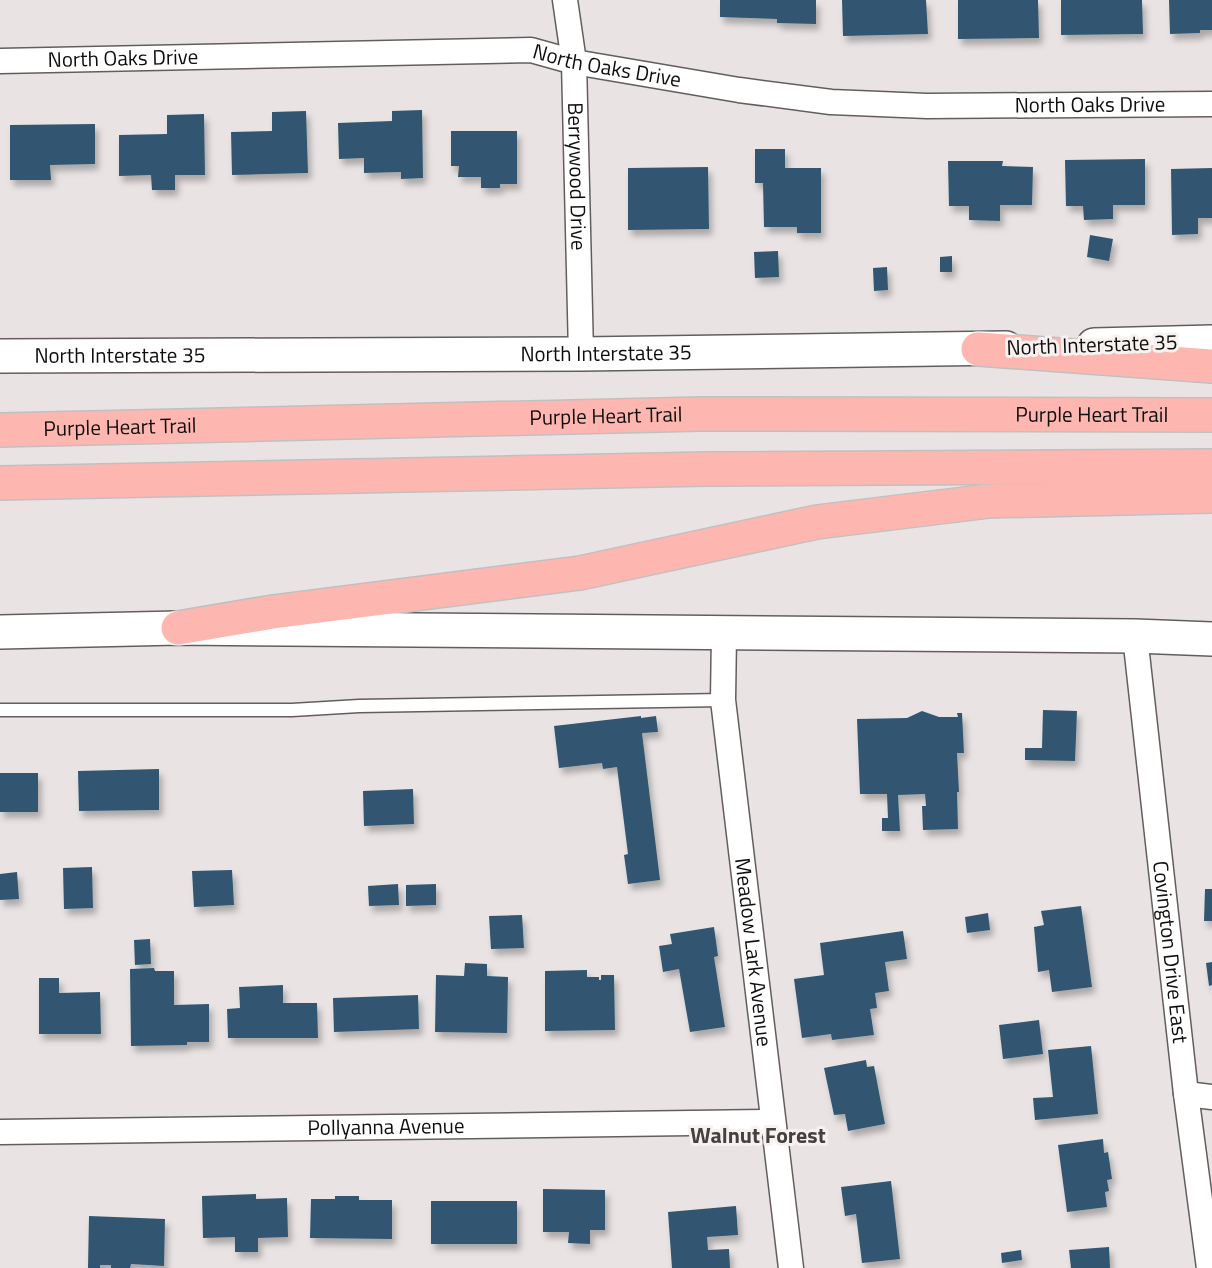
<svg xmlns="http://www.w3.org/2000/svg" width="1212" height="1268" font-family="'Titillium Web',sans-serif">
<defs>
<filter id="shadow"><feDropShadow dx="3.5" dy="6" stdDeviation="3" flood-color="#0004"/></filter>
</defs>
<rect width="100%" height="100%" fill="#e9e4e3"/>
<g fill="#315771" filter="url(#shadow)">
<path d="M720 0H816V24L777 23V19L720 17Z"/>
<path d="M842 0H926L928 34 843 36Z"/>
<path d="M958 0H1038L1039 38 958 39Z"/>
<path d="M1061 0H1142L1143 34 1061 35Z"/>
<path d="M1169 0H1212V30H1200V33L1170 34Z"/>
<path d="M422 110 423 178 401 179V172L364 173V158L339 159 338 123 392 121V111Z"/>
<path d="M306 111 308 173 232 175 231 132 272 131V112Z"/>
<path d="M204 114 205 175H175V190H152L151 175 119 176V135L167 134V115Z"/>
<path d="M95 124V164L50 165 51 180H10V125Z"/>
<path d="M451 131H517V184H500V188H481V177H458L459 166H451Z"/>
<path d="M755 149H785V168H821V233H797V227H764L763 183H755Z"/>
<path d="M1145 159V205H1113V219L1084 220 1083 206H1066L1065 160Z"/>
<path d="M948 161H1003L1002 166 1033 167 1032 205H1000V221L969 220V206H949Z"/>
<path d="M708 167 709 229 628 230V168Z"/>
<path d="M1212 168V218H1198V234L1172 235 1171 169Z"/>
<path d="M1090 235 1113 239 1109 261 1087 257Z"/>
<path d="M778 251 779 277 755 278 754 252Z"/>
<path d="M952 256V272H940V257Z"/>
<path d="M887 267 888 290 874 291 873 268Z"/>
<path d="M1043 710 1077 711 1075 761 1025 760V748H1042Z"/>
<path d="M922 711 939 717H958L957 713H962L964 753H957L959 792H957L958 829 923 830 922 806H926L925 794 898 795 900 831H882V818H888L887 794H860L857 719 907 718Z"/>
<path d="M641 716V718L656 716 658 732 642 733 660 880 628 884 624 855 628 854 617 767 603 769 602 763 559 768 554 726Z"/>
<path d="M159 769V810L79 811 78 771Z"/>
<rect x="0" y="773" width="38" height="39"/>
<path d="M413 789 414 824 364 826 363 791Z"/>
<path d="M92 867 93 908 64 909 63 868Z"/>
<path d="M232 870 234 905 194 907 192 871Z"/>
<path d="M17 872 19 899 0 900V874Z"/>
<path d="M398 884 399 905 369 906 368 886Z"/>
<path d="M436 884V905L406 906V885Z"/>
<path d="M1205 889H1212V921H1204Z"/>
<path d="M1081 906 1092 987 1052 992 1049 970 1038 972 1034 927 1044 925 1041 911Z"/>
<path d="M988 913 990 930 967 933 965 917Z"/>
<path d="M522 915 524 948 491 949 489 916Z"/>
<path d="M714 927 718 956 714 957 725 1027 690 1032 679 969 663 972 659 946 672 944 670 934Z"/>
<path d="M903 931 907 959 885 962 889 991 875 993 877 1008 870 1009 874 1035 832 1040 831 1034 802 1038 794 979 824 975 820 943Z"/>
<path d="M150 939 151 964 135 965 134 940Z"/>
<path d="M1212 962V985L1209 986 1206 963Z"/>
<path d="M465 963 487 964V976L508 977 507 1033 435 1032 436 975 464 976Z"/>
<path d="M154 968 155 971H174V1005L209 1004V1042H187V1045L131 1046 130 969Z"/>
<path d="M587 970V977H599V980H601V975H614L615 1030 545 1031V971Z"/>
<path d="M39 978H59V993L100 992 101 1034H39Z"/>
<path d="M283 985V1003H317L318 1038H228L227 1009 240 1008 239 987Z"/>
<path d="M418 995 419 1029 334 1032 333 998Z"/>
<path d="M1039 1020 1043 1054 1003 1059 999 1025Z"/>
<path d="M1091 1046 1098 1114 1035 1120 1033 1098 1053 1097 1048 1050Z"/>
<path d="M866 1060 867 1067 874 1066 885 1124 848 1131 845 1114 834 1115 824 1068Z"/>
<path d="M1103 1139 1104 1153 1108 1152 1112 1179 1107 1180 1109 1191 1105 1192 1107 1207 1067 1212 1058 1145Z"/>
<path d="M891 1181 900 1259 862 1263 856 1214 845 1216 841 1187Z"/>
<path d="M543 1189 605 1190V1230H590V1244L568 1243 569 1232H543Z"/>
<path d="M256 1194V1199L287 1198 288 1237 258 1238V1252H235V1237L203 1238 202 1196Z"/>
<path d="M335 1196H359V1200H392V1239L310 1238 311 1199H335Z"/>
<rect x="431" y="1201" width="86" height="43"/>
<path d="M736 1206 738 1235 707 1237 708 1250 729 1249 730 1268H672L668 1212Z"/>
<path d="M89 1216 165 1219 164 1266 131 1264 130 1268H111V1265H100V1268H88Z"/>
<path d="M1109 1247 1110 1268H1071L1069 1250Z"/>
<path d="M1021 1250 1022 1260 1002 1263 1001 1253Z"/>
</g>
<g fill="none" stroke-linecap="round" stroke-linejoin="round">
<g stroke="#635e5e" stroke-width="15">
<path id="lane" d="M0 710H292L359 706 723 700"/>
</g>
<g stroke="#635e5e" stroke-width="27">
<g id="street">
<path id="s1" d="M565 0 574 62 581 354"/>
<path id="s2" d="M0 61 531 50 574 62 739 90 831 102 927 106 1212 104"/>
<path id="s3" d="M724 634 723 700 791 1268"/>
<path id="s4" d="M1135 636 1186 1094 1209 1268"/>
<path d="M1186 1094 1212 1097"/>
<path id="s5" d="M0 1132 772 1122"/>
</g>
</g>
<g stroke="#635e5e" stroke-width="36">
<g id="secondary">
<path d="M1094 345 1212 342"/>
<path id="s6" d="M0 356 581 354 1006 348"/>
<path d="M0 632 178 628 1135 636 1212 639"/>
</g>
</g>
<g stroke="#c1c0c0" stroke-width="36">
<g id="highway">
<path d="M978 349 1212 366"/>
<path id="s7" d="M0 430 701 414 1212 415"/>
<path d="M0 483 707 469 1212 466"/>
<path d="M178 628 273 612 580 573 817 522 989 501 1212 496"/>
</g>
</g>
<use href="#lane" stroke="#fff" stroke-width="12"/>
<use href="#street" stroke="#fff" stroke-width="24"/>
<use href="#secondary" stroke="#fff" stroke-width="33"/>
<use href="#highway" stroke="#fdb7b0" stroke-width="33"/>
</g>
<g text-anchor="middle" stroke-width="6" stroke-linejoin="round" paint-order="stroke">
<g font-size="21" fill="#0f0e0d" stroke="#f7f1f0">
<text dy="7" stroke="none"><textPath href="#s2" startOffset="123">North Oaks Drive</textPath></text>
<text dy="7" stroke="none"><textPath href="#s2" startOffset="609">North Oaks Drive</textPath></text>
<text dy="7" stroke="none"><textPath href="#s2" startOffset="1095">North Oaks Drive</textPath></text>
<text dy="7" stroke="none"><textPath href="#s1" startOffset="177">Berrywood Drive</textPath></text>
<text transform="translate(1092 345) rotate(-2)" y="7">North Interstate 35</text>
<text dy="7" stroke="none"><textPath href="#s6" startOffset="606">North Interstate 35</textPath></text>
<text dy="7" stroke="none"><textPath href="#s6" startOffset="120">North Interstate 35</textPath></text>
<text dy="7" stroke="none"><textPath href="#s7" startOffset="1092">Purple Heart Trail</textPath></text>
<text dy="7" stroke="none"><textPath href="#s7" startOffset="606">Purple Heart Trail</textPath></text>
<text dy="7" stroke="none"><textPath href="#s7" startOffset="120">Purple Heart Trail</textPath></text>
<text dy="7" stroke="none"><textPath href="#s3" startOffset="320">Meadow Lark Avenue</textPath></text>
<text dy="7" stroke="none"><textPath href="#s4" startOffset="318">Covington Drive East</textPath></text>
<text dy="7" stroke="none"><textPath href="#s5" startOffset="386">Pollyanna Avenue</textPath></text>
</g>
<g font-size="22" font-weight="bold" fill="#454140" stroke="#f7f1f0">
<text x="758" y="1143">Walnut Forest</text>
</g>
</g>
</svg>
